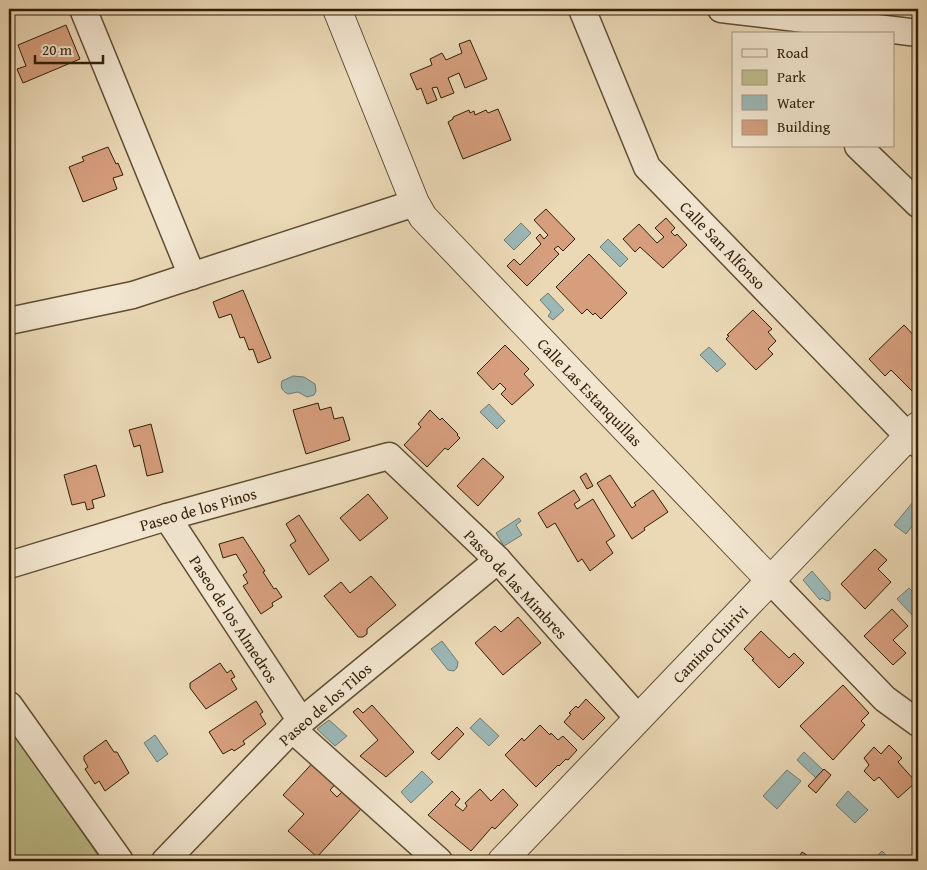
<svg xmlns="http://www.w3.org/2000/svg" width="927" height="870" font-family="'Gentium Book Plus',serif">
<rect width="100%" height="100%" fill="#ebd9b6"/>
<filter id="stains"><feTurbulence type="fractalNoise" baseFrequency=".004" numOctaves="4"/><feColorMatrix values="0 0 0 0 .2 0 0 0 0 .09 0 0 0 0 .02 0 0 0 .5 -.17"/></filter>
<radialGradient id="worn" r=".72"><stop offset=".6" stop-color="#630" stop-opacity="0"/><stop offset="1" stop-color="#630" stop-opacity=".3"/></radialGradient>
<path fill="#bdbe8a" stroke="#766e48" d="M9 727 102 861H9Z"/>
<g fill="#9bb8b7" stroke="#707b71">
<path d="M521 223 531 233 514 250 504 240Z"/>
<path d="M608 239 628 259 620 267 600 247Z"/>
<path d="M548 293 564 310 553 320 548 316 551 312 540 300Z"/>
<path d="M709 347 726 364 717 372 700 355Z"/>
<path d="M293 376 304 377 315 384 316 391 314 395 307 397 298 392 288 394C282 391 280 387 282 381Z"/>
<path d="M489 404 505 421 497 429 480 412Z"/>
<path d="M914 501 918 505V519L906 534 894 525Z"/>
<path d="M519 518 521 521 516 525 522 535 504 546 496 533Z"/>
<path d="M812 571 830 592V600L827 601 822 598 820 600 803 580Z"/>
<path d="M909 588 918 597V621L897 599Z"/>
<path d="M442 641 458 662 457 668 454 671 448 670 431 649Z"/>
<path d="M480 718 499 736 489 746 470 728Z"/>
<path d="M329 720 347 736 335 746 317 729Z"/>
<path d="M155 735 168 754 157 762 144 743Z"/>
<path d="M804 752 823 770 816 778 797 760Z"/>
<path d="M787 770 801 781 777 809 763 796Z"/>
<path d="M422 771 433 782 411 803 401 792Z"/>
<path d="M848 791 868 810 855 823 836 805Z"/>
<path d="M882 851 892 861H872Z"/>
</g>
<g fill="#d69e7d" stroke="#301f07">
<path d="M66 25 80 59 23 83 17 69 26 66 18 45Z"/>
<path d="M470 40 487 79 465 88 459 73 448 78 454 93 441 98 437 87 432 88 437 100 427 104 421 88 417 90 410 74 432 65 430 59 442 53 446 60 462 53 459 44Z"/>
<path d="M498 109 511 140 463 159 448 122 453 119V117L469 110 470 113 474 111 475 115 486 110 488 113Z"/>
<path d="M108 147 116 164 118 163 123 175 113 178 117 189 83 202 69 167 84 161 82 157Z"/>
<path d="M546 209 575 239 563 251 558 246 554 249 559 254 527 286 507 266 514 259 520 265 541 244 536 238 540 234 544 239 548 235 534 220Z"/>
<path d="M666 218 675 228 671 232 675 236 677 234 687 245 663 268 640 247 635 252 623 239 639 224 657 243 664 237 655 228Z"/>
<path d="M589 254 627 293 601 319 595 313 593 315 587 309 582 314 556 287Z"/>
<path d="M243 290 271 358 258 363 253 349 249 350 244 337 240 338 231 314 219 318 213 302Z"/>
<path d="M753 310 772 329 768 332 776 341 768 349 773 354 756 370 726 339 729 336 727 335Z"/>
<path d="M904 325 918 340V392L916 395 891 370 885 376 869 359Z"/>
<path d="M505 345 529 369 524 374 534 385 512 405 501 394 506 389 500 383 493 390 477 373Z"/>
<path d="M318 403 320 410 331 407 334 419 343 417 350 440 306 454 293 410Z"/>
<path d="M430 410 440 420 442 418 458 434 457 435 460 438 448 450 445 448 427 467 404 445 421 427 418 424Z"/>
<path d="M151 424 163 472 147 476 140 445 134 447 129 430Z"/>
<path d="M483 458 504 477 478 506 457 486Z"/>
<path d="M96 465 105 496 92 500 94 508 87 510 85 502 72 505 64 475Z"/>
<path d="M586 473 593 486 587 489 580 477Z"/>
<path d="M610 475 632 508 636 505 634 503 653 490 668 512 644 528 645 530 632 539 597 483Z"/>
<path d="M574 490 580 500 574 504 577 509 593 499 615 536 606 542 613 553 590 571 582 559 578 562 555 523 547 528 538 513Z"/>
<path d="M368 494 388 518 360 541 340 518Z"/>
<path d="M299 515 329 560 309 575 290 545 296 541 286 524Z"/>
<path d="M243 537 265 571 263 572 274 589 276 588 282 597 272 603 273 606 261 614 243 586 248 583 243 575 247 572 236 554 223 558 219 544Z"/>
<path d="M875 549 887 560 878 569 891 582 865 609 841 584Z"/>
<path d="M371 576 396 605 367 629V634L363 637H358L324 596 341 582 350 593Z"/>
<path d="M892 609 908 626 893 640 906 653 893 665 864 636Z"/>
<path d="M518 617 541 643 503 675 475 643 495 626 501 632Z"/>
<path d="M761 631 789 658 794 653 804 663 779 688 752 660 754 659 744 649Z"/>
<path d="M220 663 227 673 231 670 235 677 231 679 237 689 206 709 190 688V683Z"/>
<path d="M843 685 869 713 861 721 865 725 833 760 800 726Z"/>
<path d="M586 699 605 718 583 740 564 722 571 714 569 713 576 706 578 708Z"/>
<path d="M256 701 263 712 260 714 266 724 243 741 245 744 234 751 232 749 223 754 209 732Z"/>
<path d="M372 705 414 752 386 777 360 756 378 740 353 712 358 708 363 713Z"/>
<path d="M540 725 550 735 551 733 558 740 563 736 577 750 568 760 566 759 559 766 558 765 536 787 505 755 522 738 524 741Z"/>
<path d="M457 727 464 734 439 760 431 753Z"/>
<path d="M106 740 114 752H117L129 773 105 791 99 781 95 784 85 769 88 767 84 760V756Z"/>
<path d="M889 745 902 758 898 762 916 782 898 798 879 777 874 781 864 771 869 765 864 758 874 747 881 754Z"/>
<path d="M319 756 341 778 330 790 337 797 343 791 362 808 317 857 288 831 304 814 283 795Z"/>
<path d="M824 769 831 775 816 793 808 786Z"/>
<path d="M480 789 491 801 503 789 518 805 495 829 492 827 471 851 428 815 452 791 460 799 455 805 463 811 467 806 465 803Z"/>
<path d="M802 852 816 861H796Z"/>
</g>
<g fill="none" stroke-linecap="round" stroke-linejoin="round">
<g stroke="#5f4e33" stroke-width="29">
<g id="minor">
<path d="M83 9 192 276"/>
<path d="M582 9 647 167 908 436 918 444"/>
<path d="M721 9 918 33"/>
<path d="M858 146 918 204"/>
<path d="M9 321 133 295 415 203"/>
<path d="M167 517 301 721"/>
<path d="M9 565 167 517 389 456 498 560 638 718"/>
<path d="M771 581 885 699 918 723"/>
<path d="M9 705 120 861"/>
<path d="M292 729 439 861"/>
<path d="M165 861 292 729 498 560"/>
</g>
</g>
<g stroke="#5f4e33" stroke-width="30">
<g id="tertiary">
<path d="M337 9 415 203 423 217 771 581"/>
<path d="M502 861 918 426"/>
</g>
</g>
<use href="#minor" stroke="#f2e6d0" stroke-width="26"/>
<use href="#tertiary" stroke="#f2e6d0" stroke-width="28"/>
</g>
<g text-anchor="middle" stroke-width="4" stroke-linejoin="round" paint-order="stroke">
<g font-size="16" fill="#301f07" stroke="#f2e6d0">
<text transform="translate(723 245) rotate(46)" y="6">Calle San Alfonso</text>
<text transform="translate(590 392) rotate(46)" y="6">Calle Las Estanquillas</text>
<text transform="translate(198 509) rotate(-16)" y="6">Paseo de los Pinos</text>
<text transform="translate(516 584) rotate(47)" y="6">Paseo de las Mimbres</text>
<text transform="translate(234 619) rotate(57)" y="6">Paseo de los Almedros</text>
<text transform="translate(710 644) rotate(-46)" y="6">Camino Chirivi</text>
<text transform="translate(325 704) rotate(-41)" y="6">Paseo de los Tilos</text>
</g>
</g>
<rect width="927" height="870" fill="none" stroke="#ebd9b6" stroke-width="30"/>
<rect x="10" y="10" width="907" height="850" fill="none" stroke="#301f07" stroke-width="2.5"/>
<rect x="15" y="15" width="897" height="840" fill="none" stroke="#301f07"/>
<rect x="732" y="32" width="162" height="115" fill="#f2e6d0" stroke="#a49680"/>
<rect x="742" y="49" width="25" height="8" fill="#f2e6d0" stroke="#a49680"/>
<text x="777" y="58" font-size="15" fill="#301f07">Road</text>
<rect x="742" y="70" width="25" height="15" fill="#bdbe8a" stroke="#a49680"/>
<text x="777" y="82" font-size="15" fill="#301f07">Park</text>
<rect x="742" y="95" width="25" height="15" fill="#9bb8b7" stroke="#a49680"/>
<text x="777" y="108" font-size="15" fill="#301f07">Water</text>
<rect x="742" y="120" width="25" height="15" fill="#d69e7d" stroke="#a49680"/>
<text x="777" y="132" font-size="15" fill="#301f07">Building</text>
<path d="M35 55v8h68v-8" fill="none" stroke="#301f07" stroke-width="2.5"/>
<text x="42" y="55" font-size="15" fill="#301f07" stroke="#f2e6d0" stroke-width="4" paint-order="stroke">20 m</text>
<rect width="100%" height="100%" filter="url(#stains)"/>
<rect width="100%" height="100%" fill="url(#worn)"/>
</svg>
